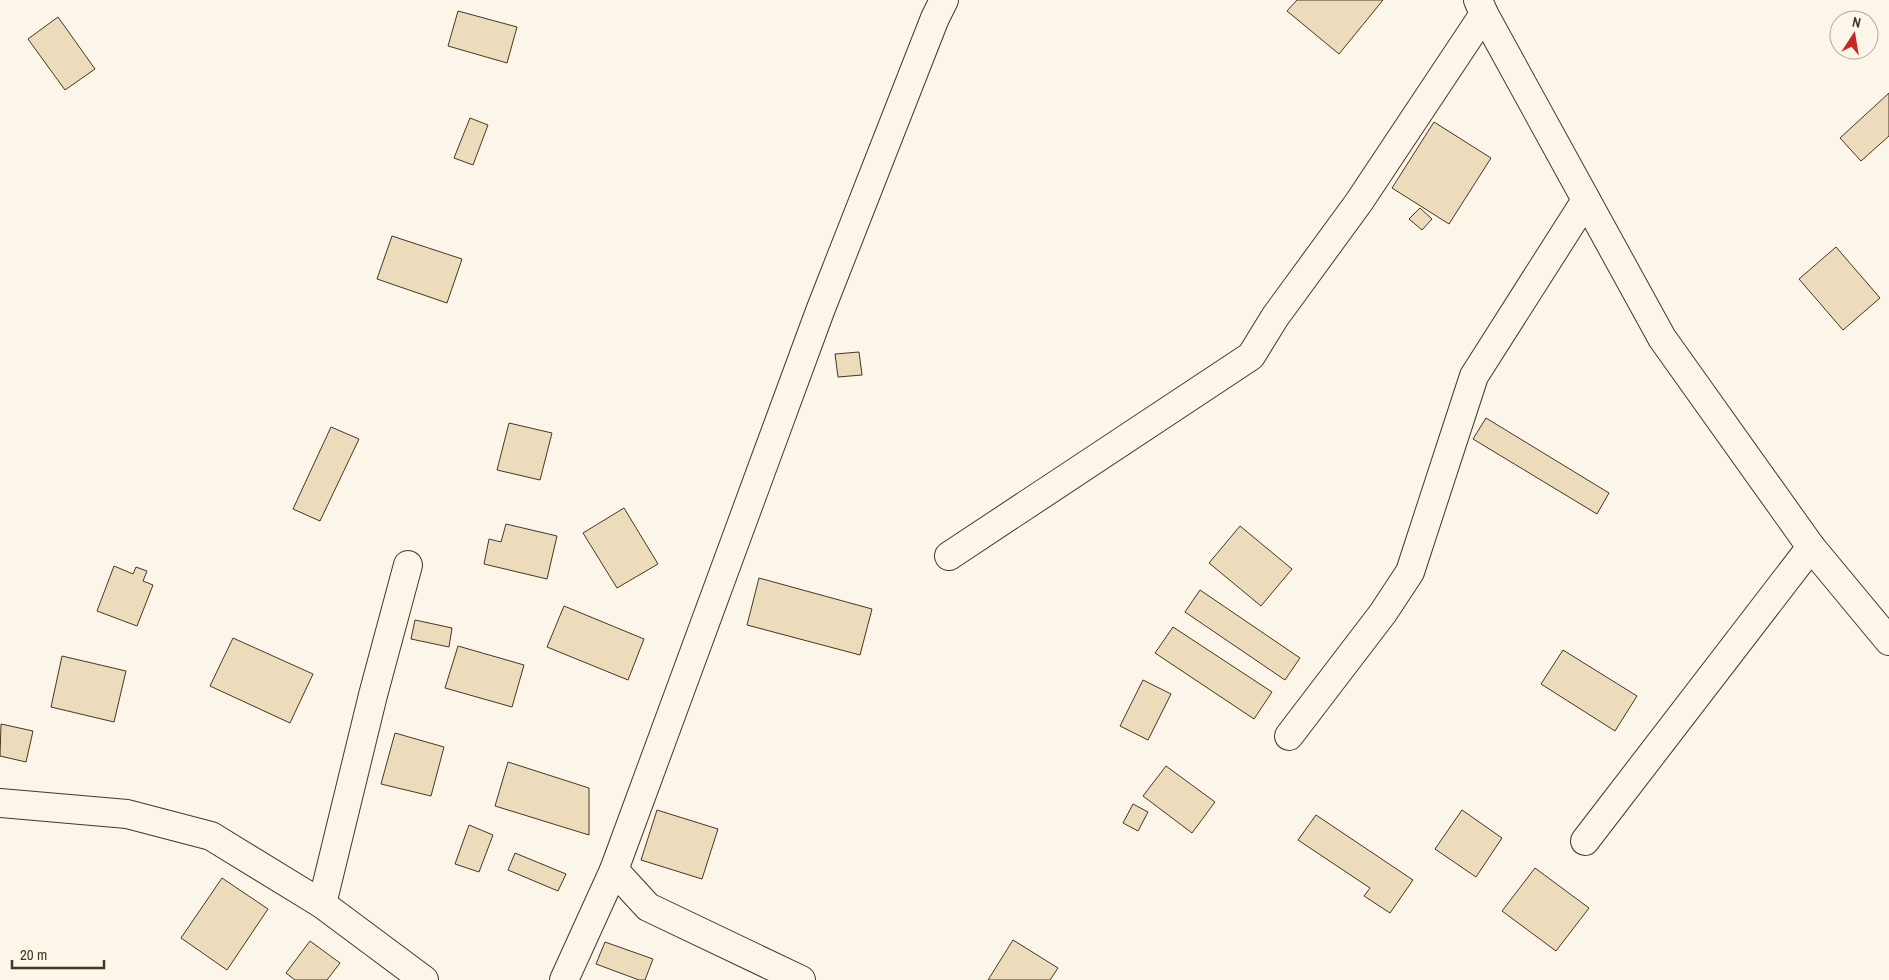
<svg xmlns="http://www.w3.org/2000/svg" width="1889" height="980" font-family="'Archivo Narrow',sans-serif">
<rect width="100%" height="100%" fill="#fbf6e9"/>
<g fill="#ecdcbc" stroke="#4a3520">
<path d="M1297 0H1383L1339 54 1287 11Z"/>
<path d="M458 11 517 27 507 63 448 46Z"/>
<path d="M58 17 95 69 65 90 28 39Z"/>
<path d="M1889 93V136L1861 161 1840 138Z"/>
<path d="M470 118 488 125 473 165 454 158Z"/>
<path d="M1434 122 1491 158 1449 224 1392 188Z"/>
<path d="M1420 208 1432 219 1422 230 1409 219Z"/>
<path d="M392 236 462 259 447 303 377 279Z"/>
<path d="M1836 247 1880 298 1843 330 1799 279Z"/>
<path d="M859 352 862 375 838 377 835 354Z"/>
<path d="M1486 418 1609 493 1597 514 1473 439Z"/>
<path d="M509 423 552 433 540 480 497 470Z"/>
<path d="M331 427 359 439 320 521 293 509Z"/>
<path d="M624 508 658 564 617 588 583 533Z"/>
<path d="M506 524 557 536 547 579 484 564 489 539 501 542Z"/>
<path d="M1240 526 1292 569 1261 606 1209 563Z"/>
<path d="M114 566 133 574 136 567 147 571 143 581 153 585 137 626 97 611Z"/>
<path d="M759 578 872 609 860 655 747 625Z"/>
<path d="M1200 590 1300 658 1285 680 1185 612Z"/>
<path d="M564 606 644 639 628 680 547 647Z"/>
<path d="M415 620 452 628 449 647 411 639Z"/>
<path d="M1173 627 1272 692 1254 719 1155 653Z"/>
<path d="M233 638 313 674 290 723 210 686Z"/>
<path d="M458 646 524 665 512 707 445 688Z"/>
<path d="M1563 650 1637 696 1615 731 1541 684Z"/>
<path d="M62 656 126 671 114 722 51 707Z"/>
<path d="M1143 680 1171 694 1148 740 1120 726Z"/>
<path d="M1 724 33 731 26 762 0 756Z"/>
<path d="M395 733 444 747 431 796 381 784Z"/>
<path d="M508 762 589 788V835L495 806Z"/>
<path d="M1166 766 1215 802 1192 833 1143 796Z"/>
<path d="M1133 804 1148 812 1138 831 1123 823Z"/>
<path d="M657 810 718 829 702 879 641 860Z"/>
<path d="M1462 810 1502 838 1476 877 1435 849Z"/>
<path d="M1316 815 1413 880 1390 913 1364 896 1370 888 1298 840Z"/>
<path d="M469 825 493 835 479 872 455 864Z"/>
<path d="M515 853 566 874 558 891 508 870Z"/>
<path d="M1535 868 1589 908 1556 951 1502 911Z"/>
<path d="M222 878 268 909 227 970 181 938Z"/>
<path d="M1013 940 1058 968 1050 980H988Z"/>
<path d="M310 941 340 963 327 980H295L286 973Z"/>
<path d="M605 942 653 959 645 980H639L596 964Z"/>
</g>
<g fill="none" stroke-linecap="round" stroke-linejoin="round">
<g stroke="#4a3520" stroke-width="30">
<g id="minor">
<path d="M1478 0 1484 14 1662 338 1811 547 1889 641"/>
<path d="M949 556 1251 356 1275 317 1359 202 1484 14"/>
<path d="M1289 736 1383 613 1410 572 1474 376 1586 200"/>
<path d="M0 803 127 814 211 836 322 904 424 980"/>
<path d="M1585 841 1811 547"/>
<path d="M614 870 648 907 801 980"/>
<path d="M322 904 373 695 408 565"/>
<path d="M564 980 614 870 820 311 935 18 944 0"/>
</g>
</g>
<use href="#minor" stroke="#fbf6e9" stroke-width="28"/>
</g>
<g transform="translate(1854 35) rotate(12)"><circle r="24" fill="#fbf6e9" stroke="#b4a999"/>
<path d="M0-4L9 19L0 12L-9 19Z" fill="#c62828"/>
<text y="-8" font-size="14" font-weight="bold" text-anchor="middle" fill="#4a3520">N</text>
</g>
<path d="M12 960v8h92v-8" fill="none" stroke="#4a3520" stroke-width="2.5"/>
<text x="20" y="960" font-size="15" fill="#4a3520" stroke="#fbf6e9" stroke-width="4" paint-order="stroke">20 m</text>
</svg>
